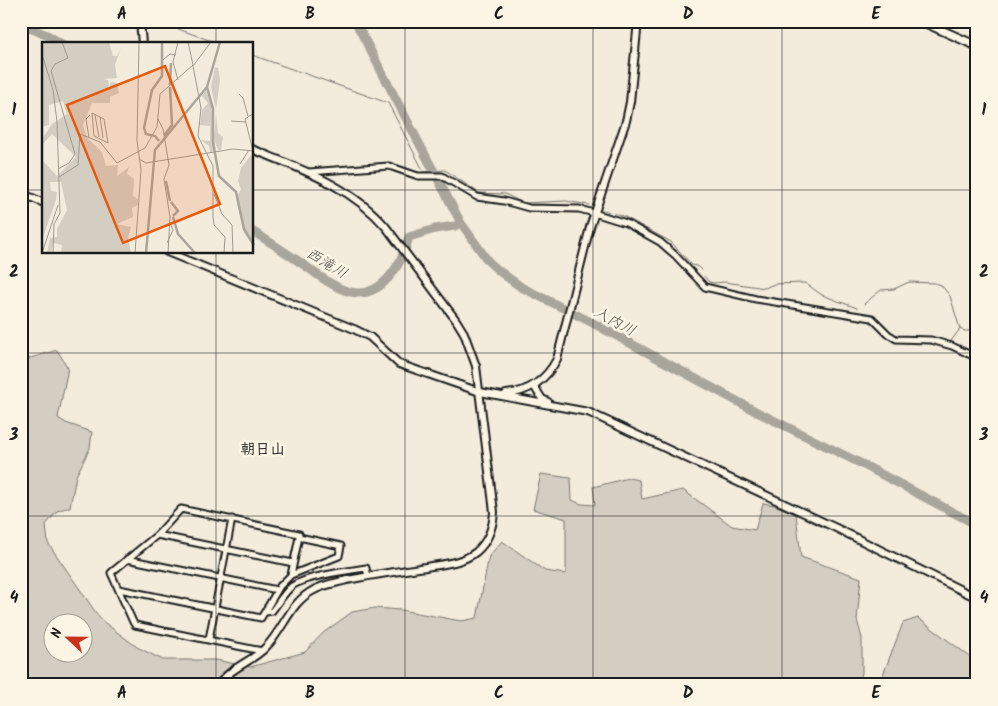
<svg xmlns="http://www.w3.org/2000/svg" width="998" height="706" font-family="Kalam,'Klee One',sans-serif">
<rect width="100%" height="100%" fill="#f3ecdd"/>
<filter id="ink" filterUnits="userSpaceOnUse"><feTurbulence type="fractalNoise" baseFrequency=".02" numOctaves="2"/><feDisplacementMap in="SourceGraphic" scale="10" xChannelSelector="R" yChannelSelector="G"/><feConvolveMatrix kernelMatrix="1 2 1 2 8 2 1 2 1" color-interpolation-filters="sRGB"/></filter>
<g filter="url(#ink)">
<g fill="#d3cec1" stroke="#78756e" fill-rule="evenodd">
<path d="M57 350 68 368 58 418 66 423 92 432 90 448 76 476 70 507 57 511 46 525 48 543 101 620 137 647 163 660H216L250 667 305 652 323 633 352 612 375 608 401 610 461 621 477 618 489 556 502 541 545 571 566 574V519L533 509 541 474 571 478 572 500 581 504 595 505 593 487 628 478 639 480 642 499 683 490 732 526 755 530 763 503 774 505 796 514 801 557 861 578 857 620 862 638V673L858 685H21V359L24 360ZM52 624H82V654H52Z"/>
<path d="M918 618 977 662V685H879L903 623Z"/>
</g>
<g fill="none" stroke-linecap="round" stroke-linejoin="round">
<g stroke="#716e68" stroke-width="1">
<path d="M156 21 220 44"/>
<path d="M252 55 388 103 424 172 445 170 479 193 505 194 521 202"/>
<path d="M525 203 566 201 589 205"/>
<path d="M604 210 609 212"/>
<path d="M614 213 625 217 671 242 692 265 699 267 702 270"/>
<path d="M704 276 709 282 714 283 725 282 765 288 774 284 805 283 822 295 857 308"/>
<path d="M864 304 881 290 894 289 909 282 935 283 941 285 950 296 960 329 951 341"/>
<path d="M960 329C967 333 970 331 977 327"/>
</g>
<g stroke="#aaa59b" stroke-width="9">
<path d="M355 21 461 223 488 261 499 271 521 287 591 322 757 412 860 463 977 525"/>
<path d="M21 24 49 36 62 44"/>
<path d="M252 231C270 242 287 253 304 265 317 274 331 286 347 291 381 302 402 264 409 237L435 229 455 226"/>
</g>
<g stroke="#1c1c1c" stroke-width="9">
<g id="minor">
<path d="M309 172 389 166 418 176H442L477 197 504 201 529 208 579 209 594 213 626 223 660 242 675 255 705 287 756 299 872 318 888 334 896 339 931 340 952 346 977 358"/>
<path d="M157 535 293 563"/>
<path d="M127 559 277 590"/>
<path d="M291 575 299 537"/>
<path d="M119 589 261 618 280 586 291 575 339 556 341 546 299 537V534L181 509 157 535 112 572 111 573 133 622 135 625 262 651"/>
<path d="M266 612 272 611C278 603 284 593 292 586 307 576 347 571 366 568L368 576"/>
<path d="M209 639 232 519"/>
</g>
</g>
<g stroke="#1c1c1c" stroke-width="10">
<g id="tertiary">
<path d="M140 21 142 44"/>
<path d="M21 193 44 203"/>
<path d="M167 252 354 329 370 337 399 364 480 392 588 412 836 528 977 598"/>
<path d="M534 386 542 399 548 402"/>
<path d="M506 394C530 392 546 380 557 359L590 227 626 121 630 102 638 21"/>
<path d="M219 685C230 667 252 662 266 647 284 629 290 602 314 590 325 584 336 583 347 580 373 575 400 571 426 567 443 564 462 563 476 552 489 541 493 527 494 512L476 366 464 333 456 320 386 227C351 186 301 169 252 149"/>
</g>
</g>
<g stroke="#1c1c1c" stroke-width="11">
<path id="secondary" d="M921 21 977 46"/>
</g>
<use href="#minor" stroke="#fcf5e5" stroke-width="5"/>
<use href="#tertiary" stroke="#fcf5e5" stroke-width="6"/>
<use href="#secondary" stroke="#fcf5e5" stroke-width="7"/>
</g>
</g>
<path fill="none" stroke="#1c1c1c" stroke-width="1" stroke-opacity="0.55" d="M216 21V44M405 21V685M593 21V685M782 21V685M21 190H44M252 190H977M216 252V685M21 353H977M21 516H977"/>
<g text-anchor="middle" stroke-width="5" stroke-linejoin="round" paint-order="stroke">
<g font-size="15" font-style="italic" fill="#55534f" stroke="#fcf5e5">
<text transform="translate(327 263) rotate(31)" y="5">西滝川</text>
<text transform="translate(615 321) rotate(28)" y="5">入内川</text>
</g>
<g font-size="15" font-weight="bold" fill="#1c1c1c" stroke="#fcf5e5">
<text x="263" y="454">朝日山</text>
</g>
</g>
<g transform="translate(42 42)">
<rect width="211" height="211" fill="#f3ecdd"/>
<path d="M0 0H67L71 14H75L79 6 73 23 75 36 61 37 66 38 67 45 69 40 75 41 77 51 68 55V61H50L41 83 45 96 60 110 64 124 76 123 75 134 87 125 85 132 92 137 91 154 96 157V163L90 166 91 175 75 182 89 185 86 196 89 211H19L20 203 11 201 9 211H5L8 196 15 195V187L25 168 19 140H8L9 149 15 150 14 158 0 198V118L15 134 34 115 10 92 0 103V97L10 82 25 72 21 59 7 63V83L0 85ZM173 25 176 26 178 38 174 67 169 45ZM164 48 169 61 173 109 168 110 167 104 159 98 168 99V84L158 83 160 68 166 61 160 54ZM174 72 176 91 181 95 179 108H176L172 97ZM209 113 212 121 211 204 202 191 194 157 199 147 196 139 199 126Z" fill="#d3cec1"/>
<path fill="none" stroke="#aaa59b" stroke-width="2.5" d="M128 43 129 21M165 45 171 67V100L177 134 194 150 202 187 212 203M124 96 123 92 130 83 128 45M117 99 113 94 104 92 102 86 110 48 120 34V0M124 139 128 159M129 160 136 169 131 174M131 175 136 192 153 211M104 211 113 108 165 45 178 0"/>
<path fill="none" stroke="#9d9990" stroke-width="1" d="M169 0 151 24 159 66 156 94 171 124V174L172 183 183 195 182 211M0 12 11 48 15 80 18 171 12 182 11 211M121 18 128 12 134 13M136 38 131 20 136 0M197 52 201 56 206 74M50 71 62 77 66 101 52 94ZM53 73 57 95M58 75 61 96M116 77 121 87 127 123 122 137 128 175 126 211M189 79 204 80M47 96 44 77 48 73M211 109 203 77 212 71M97 117 104 121 191 107 212 109M198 122 207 108M16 127 27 121 33 112 9 29 13 22 26 16 20 0M17 135 36 123 38 92 58 100 75 121 103 106 115 85 118 52 151 23 146 0M172 152 180 172 190 183 191 211M125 201 131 188 128 180M0 211 16 163M93 211 99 128 95 99 97 0"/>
<path fill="#e8590c" fill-opacity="0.15" stroke="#e8590c" stroke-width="2.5" d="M123 24 178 162 81 201 25 63Z"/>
<rect width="211" height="211" fill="none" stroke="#1c1c1c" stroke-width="2.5"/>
</g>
<rect width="998" height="706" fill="none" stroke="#fcf5e5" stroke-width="55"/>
<g transform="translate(68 638) rotate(292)"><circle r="24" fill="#fcf5e5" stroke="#a29e95"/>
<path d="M0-4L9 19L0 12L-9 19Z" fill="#c8321e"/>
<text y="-8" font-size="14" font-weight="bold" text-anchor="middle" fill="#1c1c1c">N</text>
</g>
<rect x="28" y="28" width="942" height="650" fill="none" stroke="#1c1c1c" stroke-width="2"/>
<g font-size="16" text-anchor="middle" font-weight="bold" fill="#1c1c1c">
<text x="122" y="19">A</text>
<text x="310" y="19">B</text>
<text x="499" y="19">C</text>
<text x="688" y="19">D</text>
<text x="876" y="19">E</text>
<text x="14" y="115">1</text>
<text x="984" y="115">1</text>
<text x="14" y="277">2</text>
<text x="984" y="277">2</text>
<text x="14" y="440">3</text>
<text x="984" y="440">3</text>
<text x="14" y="603">4</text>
<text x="984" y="603">4</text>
<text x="122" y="698">A</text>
<text x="310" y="698">B</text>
<text x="499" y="698">C</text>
<text x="688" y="698">D</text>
<text x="876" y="698">E</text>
</g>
</svg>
